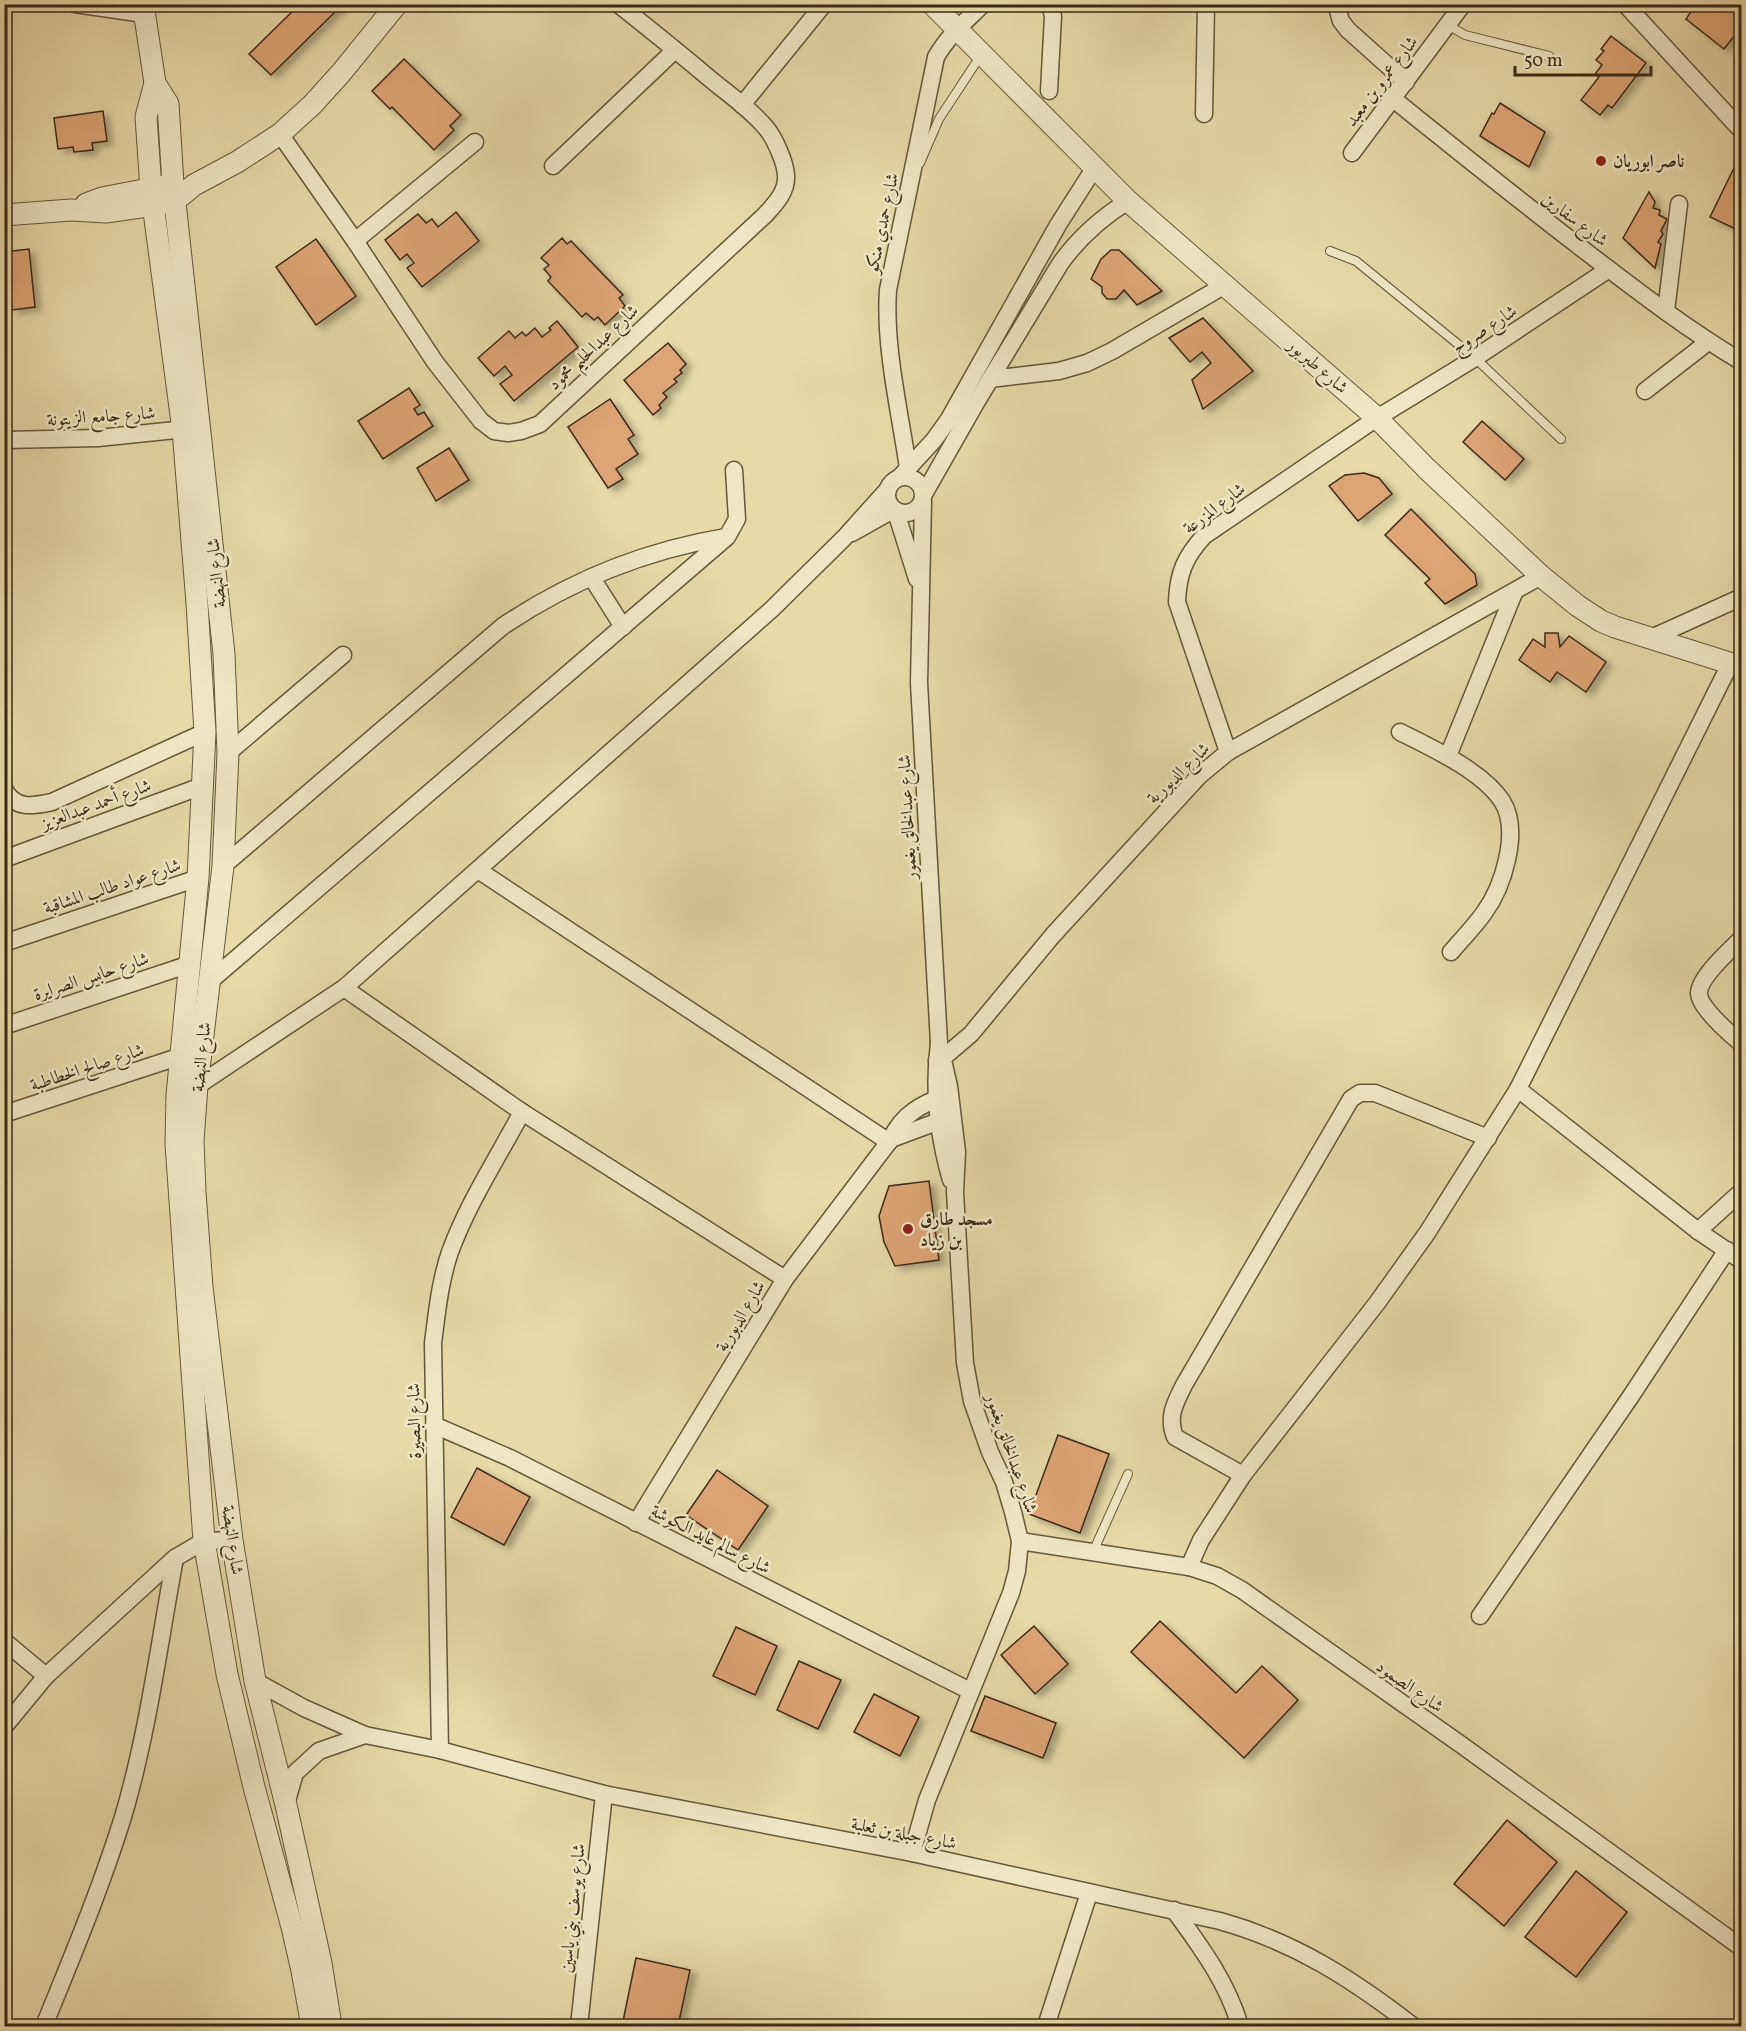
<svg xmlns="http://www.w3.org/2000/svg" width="1746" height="2031" font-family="Vollkorn,Amiri,serif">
<defs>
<filter id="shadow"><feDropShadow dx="6" dy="4" stdDeviation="3" flood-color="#0004"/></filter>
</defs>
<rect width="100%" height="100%" fill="#e8d9a7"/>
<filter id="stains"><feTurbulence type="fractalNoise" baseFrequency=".00333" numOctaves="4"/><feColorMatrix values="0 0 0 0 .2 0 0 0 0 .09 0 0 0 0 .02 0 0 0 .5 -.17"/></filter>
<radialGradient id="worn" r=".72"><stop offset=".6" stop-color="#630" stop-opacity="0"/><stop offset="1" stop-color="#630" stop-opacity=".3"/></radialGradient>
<g fill="#dda474" stroke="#3b2a17" stroke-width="1.5" filter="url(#shadow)">
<path d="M300 4H343L271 75 249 54Z"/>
<path d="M1696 4H1742V26L1724 49 1686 19Z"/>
<path d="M1611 36 1646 63 1612 108 1608 105 1600 115 1581 100 1599 77 1595 74 1602 65 1596 60 1604 51 1601 49Z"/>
<path d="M404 59 461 115 450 126 454 130 434 150 392 107 390 109 372 91Z"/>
<path d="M1500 103 1545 132 1529 167 1480 136 1492 113 1494 114Z"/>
<path d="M103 111 107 141 92 143 93 150 74 152 73 147 58 149 54 118Z"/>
<path d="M1734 168 1742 171V232L1710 217Z"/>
<path d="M1649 192 1655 202 1653 208 1660 210 1659 215 1667 219 1661 231 1663 234 1658 242 1661 244 1655 268 1623 238Z"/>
<path d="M456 212 479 241 422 287 407 268 414 263 407 254 400 260 385 240 418 214 426 223 432 219 438 227Z"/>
<path d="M562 238 567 244 571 241 623 295 619 298 625 306 605 325 598 317 594 320 586 313 582 317 548 281 551 277 544 269 549 265 541 258Z"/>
<path d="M316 239 356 296 316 325 276 267Z"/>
<path d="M29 249 35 307 12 310 11 300H4V252Z"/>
<path d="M1111 250H1119L1162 291 1137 305 1124 290 1116 299H1107L1102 293V287L1091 279 1101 259Z"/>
<path d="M1203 318 1253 371 1203 409 1192 380 1211 363 1202 352 1190 362 1169 338Z"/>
<path d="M557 321 578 347 514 401 500 384 512 375 505 366 494 376 478 358 509 331 515 338 522 332 526 336 535 328 542 337 551 330 549 328Z"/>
<path d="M668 343 686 364 680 370 682 373 674 379 677 382 663 393 667 397 659 405 661 408 653 415 624 380Z"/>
<path d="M409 388 420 405 414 409 418 415 424 412 433 426 383 459 358 421Z"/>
<path d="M610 399 634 435 628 439 638 454 616 469 623 479 608 488 568 427Z"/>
<path d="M1482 421 1524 459 1505 480 1463 442Z"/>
<path d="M449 448 469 480 436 501 417 468Z"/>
<path d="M1364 473 1379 478 1392 494 1358 521 1329 486 1345 475Z"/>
<path d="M1411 509 1475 574 1477 585 1445 604 1425 583 1430 579 1385 535Z"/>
<path d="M1545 633H1558L1560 647 1569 636 1606 662 1586 692 1557 672 1550 682 1519 660 1533 639 1545 647Z"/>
<path d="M929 1181 939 1260 895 1266 884 1242 879 1216 889 1186Z"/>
<path d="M1058 1435 1109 1454 1080 1533 1029 1514Z"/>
<path d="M477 1468 530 1497 504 1545 451 1517Z"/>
<path d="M717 1470 768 1506 738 1550 686 1515Z"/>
<path d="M1160 1621 1236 1693 1262 1666 1298 1700 1244 1758 1131 1652Z"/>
<path d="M1034 1626 1068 1664 1035 1694 1001 1655Z"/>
<path d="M736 1627 777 1646 755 1695 713 1676Z"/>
<path d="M799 1661 841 1680 818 1729 777 1710Z"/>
<path d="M874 1694 919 1717 900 1756 854 1732Z"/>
<path d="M985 1696 1056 1723 1043 1758 971 1731Z"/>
<path d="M1507 1820 1557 1862 1504 1926 1454 1884Z"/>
<path d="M1576 1871 1627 1912 1576 1977 1525 1937Z"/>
<path d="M636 1958 690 1970 678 2026H622Z"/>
</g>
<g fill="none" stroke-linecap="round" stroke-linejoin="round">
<g stroke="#66563b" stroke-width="10">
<g id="service">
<path d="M1448 25 1465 35 1549 56"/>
<path d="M920 163 939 119 981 55"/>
<path d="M1330 251 1356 261 1475 358 1561 439"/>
<path d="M1093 1552 1128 1474"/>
</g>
</g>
<g stroke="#66563b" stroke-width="19">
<g id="minor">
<path d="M75 4 144 14"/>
<path d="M1336 4 1341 21 1348 30 1406 82"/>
<path d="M1625 4 1742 131"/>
<path d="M1049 91 1053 16 1050 4"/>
<path d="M1392 98C1459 152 1525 205 1593 257 1641 294 1690 331 1742 362"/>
<path d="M742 105 824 4"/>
<path d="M1204 114 1206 4"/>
<path d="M280 134 355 241 435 362 481 421 494 431 508 433 521 431 540 424 765 215C775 204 787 192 786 176 786 164 775 139 767 129 753 112 733 97 715 83 683 56 651 30 618 4"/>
<path d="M1352 153 1463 4"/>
<path d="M553 166 675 50"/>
<path d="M355 241 475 142"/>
<path d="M1666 311 1679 204"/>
<path d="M990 379 1059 371 1087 363 1112 351 1225 285"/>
<path d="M1645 391 1708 342"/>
<path d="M4 440 98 438 195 428"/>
<path d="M908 468C900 412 884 347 888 290L936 57C948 36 966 21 983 4"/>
<circle cx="905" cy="495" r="18"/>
<path d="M900 477 934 440 949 419 1058 225 1095 167"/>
<path d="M924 494 977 401 1060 264C1079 237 1101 218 1128 201"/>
<path d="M923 502 919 683 939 1043C933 1089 938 1135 951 1180"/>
<path d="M896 512 917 579"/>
<path d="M852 533 893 510"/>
<path d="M592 578 623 627"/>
<path d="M1649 639 1742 597"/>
<path d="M1400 732C1432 748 1482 771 1502 801 1521 831 1503 887 1484 913 1474 927 1462 939 1451 952"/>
<path d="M1228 752 1177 602C1178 573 1185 557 1204 536L1377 418 1475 358 1609 269"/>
<path d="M228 753 343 655"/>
<path d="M1448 756 1514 593"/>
<path d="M4 789C15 810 33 806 52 802L205 732"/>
<path d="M4 859 202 786"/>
<path d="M223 866 503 626C570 581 647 550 726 537"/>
<path d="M478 870 889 1142"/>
<path d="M1742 938C1731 949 1698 978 1699 994 1700 1008 1730 1034 1742 1044"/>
<path d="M4 943 198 878"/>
<path d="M209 982 727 537 737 519 734 470"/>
<path d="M344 988 522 1112 785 1279"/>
<path d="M4 1026 190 964"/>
<path d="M937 1060 944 1057 971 1034 1053 935 1199 776 1228 752 1541 576"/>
<path d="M197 1086 344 988 772 609 844 538 888 489"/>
<path d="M1518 1089 1698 1231 1742 1261"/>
<path d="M4 1114 181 1056"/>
<path d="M891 1139 950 1117"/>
<path d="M1698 1231 1742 1191"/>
<path d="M434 1425 510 1458 970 1691"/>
<path d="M1243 1475 1175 1437C1167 1417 1175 1403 1184 1385L1351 1099 1360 1093H1375L1488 1138"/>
<path d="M636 1523 785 1279 891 1139C902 1114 922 1104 946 1095"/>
<path d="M1020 1541 1189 1567 1217 1576 1242 1590 1463 1746 1742 1948"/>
<path d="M1189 1567 1201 1540 1243 1475 1377 1303 1427 1233 1518 1089 1730 664"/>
<path d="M1480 1616 1631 1396 1727 1250"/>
<path d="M4 1641 46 1676 175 1558 204 1541 232 1540"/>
<path d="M255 1681 304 1708 365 1735 440 1750 604 1794 912 1853 1220 1921C1295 1942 1352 1979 1413 2026"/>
<path d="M4 1727 46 1676"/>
<path d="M440 1750 433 1343C437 1312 440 1281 450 1252 468 1203 498 1157 522 1112"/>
<path d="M286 1804 295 1773 319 1751 365 1735"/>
<path d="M912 1853 927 1800 1011 1593 1017 1571 1020 1541 1013 1512 1004 1482 990 1452 972 1401 965 1363 955 1192 957 1152 949 1086 939 1043"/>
<path d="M1174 1910C1201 1947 1227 1982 1240 2026"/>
<path d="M44 2026C72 1957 101 1888 123 1817 148 1733 159 1644 175 1558"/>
<path d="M579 2026 604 1794"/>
<path d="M1046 2026 1089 1893"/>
</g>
</g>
<g stroke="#66563b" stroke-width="23">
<g id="tertiary">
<path d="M143 4 155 83 146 117 151 189 183 430 197 603 205 732 198 878 177 1095 176 1144 204 1541 227 1674 254 1787 292 1927 302 1971 312 2026"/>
<path d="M932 4 1128 201 1377 418 1427 469 1541 576 1578 606 1601 621 1615 627 1742 667"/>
<path d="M155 83 168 104 173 184 224 654 228 753 223 866 197 1086 193 1141 195 1192 202 1287 232 1540 255 1681 286 1805 321 1963 331 2026"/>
<path d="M86 204 102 198 164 186"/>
<path d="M4 215 71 210 106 212 154 205 176 200 194 185 237 162 280 134 312 105 341 73 397 4"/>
</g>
</g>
<use href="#service" stroke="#f0e6c6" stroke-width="8"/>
<use href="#minor" stroke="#f0e6c6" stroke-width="16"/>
<use href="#tertiary" stroke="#f0e6c6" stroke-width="21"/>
</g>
<g fill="#8f2418" stroke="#f0e6c6" stroke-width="2">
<circle cx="1601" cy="161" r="6"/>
<circle cx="908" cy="1229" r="6"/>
</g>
<g text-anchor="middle" stroke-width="5" stroke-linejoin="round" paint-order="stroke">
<g font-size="18" fill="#3b2a17" stroke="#f0e6c6">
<text transform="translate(1381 81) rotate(-53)" y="6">شارع عمرو بن معبد</text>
<text transform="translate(1575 219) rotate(37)" y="6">شارع سفارين</text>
<text transform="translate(882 223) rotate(-78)" y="6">شارع حمدي منكو</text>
<text transform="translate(1484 329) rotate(-33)" y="6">شارع صروح</text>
<text transform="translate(593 347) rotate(-43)" y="6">شارع عبدالحليم محمود</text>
<text transform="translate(1318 366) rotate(41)" y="6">شارع طبربور</text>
<text transform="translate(101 416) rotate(-4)" y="6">شارع جامع الزيتونة</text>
<text transform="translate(1214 508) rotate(-37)" y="6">شارع المزرعة</text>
<text transform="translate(216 573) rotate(-96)" y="6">شارع النهضة</text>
<text transform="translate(1178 773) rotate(-44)" y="6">شارع الدبورية</text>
<text transform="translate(96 804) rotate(-20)" y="6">شارع أحمد عبدالعزيز</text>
<text transform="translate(907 817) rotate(-93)" y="6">شارع عبدالخالق يغمور</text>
<text transform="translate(112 886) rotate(-18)" y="6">شارع عواد طالب المشاقبة</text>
<text transform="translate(91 976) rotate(-18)" y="6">شارع حابس الصرايرة</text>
<text transform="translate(201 1057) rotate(-84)" y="6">شارع النهضة</text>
<text transform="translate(87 1067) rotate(-18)" y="6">شارع صالح الخطاطبة</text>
<text transform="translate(740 1316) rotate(-59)" y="6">شارع الدبورية</text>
<text transform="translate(414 1421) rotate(-91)" y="6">شارع البصيرة</text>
<text transform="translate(1012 1453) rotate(71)" y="6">شارع عبدالخالق يغمور</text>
<text transform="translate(711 1539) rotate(27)" y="6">شارع سالم عايد الكوشة</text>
<text transform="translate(233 1540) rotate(82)" y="6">شارع النهضة</text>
<text transform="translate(1410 1686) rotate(35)" y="6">شارع الصمود</text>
<text transform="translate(904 1833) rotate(11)" y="6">شارع جبلة بن ثعلبة</text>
<text transform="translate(572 1908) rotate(-84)" y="6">شارع يوسف بني ياسين</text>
</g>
<g font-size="18" font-weight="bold" fill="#3b2a17" stroke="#f0e6c6" text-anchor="start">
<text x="1613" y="167">ناصر ابوريان</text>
<text x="920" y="1225">مسجد طارق<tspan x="920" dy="21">بن زياد</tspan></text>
</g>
</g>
<rect width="1746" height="2031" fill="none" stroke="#e8d9a7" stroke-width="24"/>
<rect x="6" y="6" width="1734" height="2019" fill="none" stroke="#3b2a17" stroke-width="3"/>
<rect x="12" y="12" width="1722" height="2007" fill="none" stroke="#3b2a17" stroke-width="1.5"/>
<path d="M1515 66v9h136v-9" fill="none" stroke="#3b2a17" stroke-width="3"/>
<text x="1524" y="66" font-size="18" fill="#3b2a17" stroke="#f0e6c6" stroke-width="4.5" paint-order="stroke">50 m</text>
<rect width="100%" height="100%" filter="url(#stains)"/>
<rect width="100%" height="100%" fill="url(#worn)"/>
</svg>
